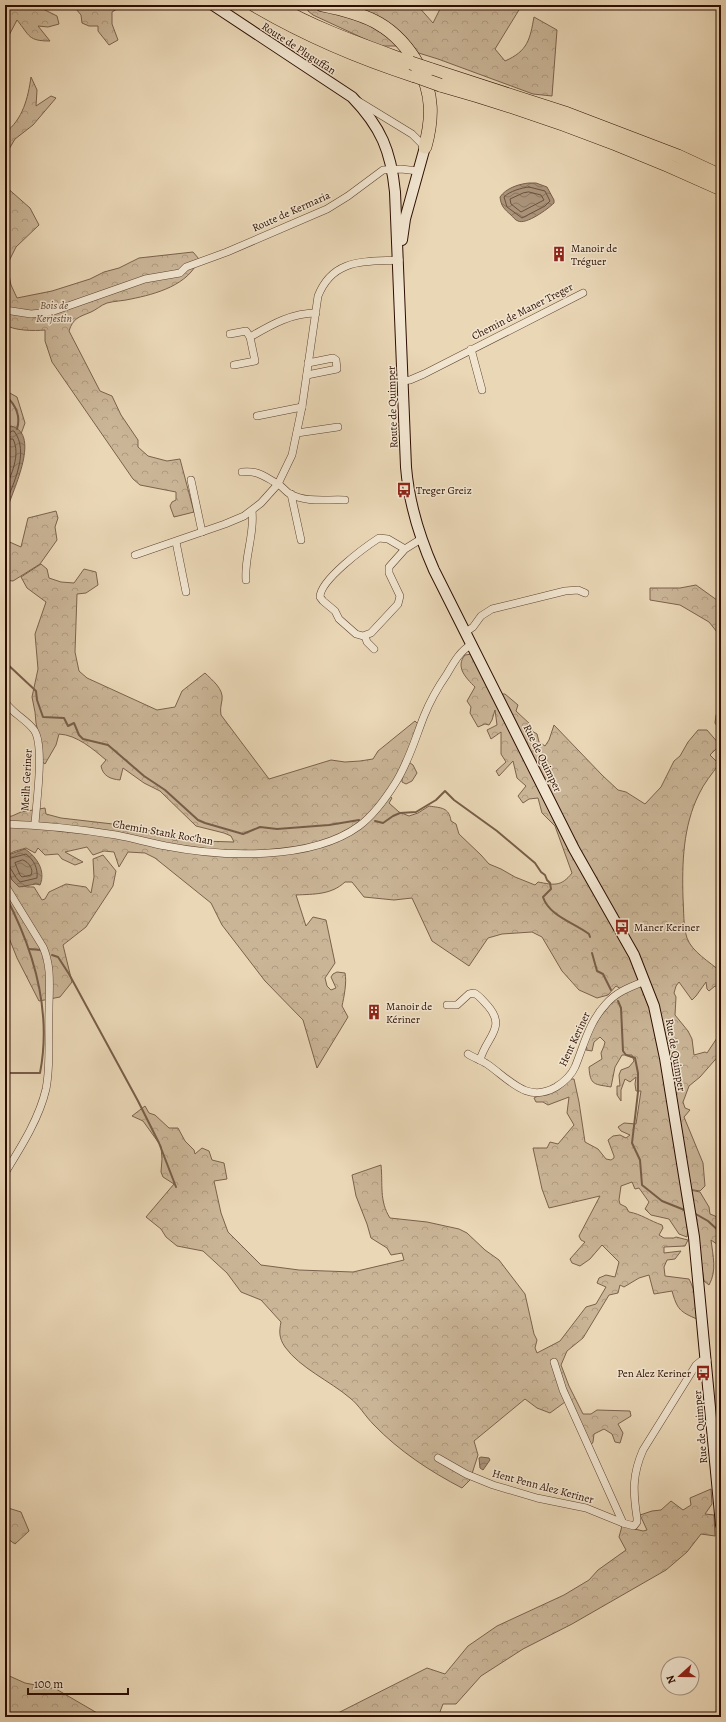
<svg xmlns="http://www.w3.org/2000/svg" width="726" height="1722" font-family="Alegreya,serif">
<defs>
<pattern id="forest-crowns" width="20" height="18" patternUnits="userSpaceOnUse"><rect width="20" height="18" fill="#cab597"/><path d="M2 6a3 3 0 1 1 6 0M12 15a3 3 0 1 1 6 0" fill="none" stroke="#ae9a80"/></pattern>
<pattern id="water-waves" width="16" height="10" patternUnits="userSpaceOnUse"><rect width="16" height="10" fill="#a99278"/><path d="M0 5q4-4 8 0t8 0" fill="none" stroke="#8a7660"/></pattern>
</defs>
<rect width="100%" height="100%" fill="#ead7b6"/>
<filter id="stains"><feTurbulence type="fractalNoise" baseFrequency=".005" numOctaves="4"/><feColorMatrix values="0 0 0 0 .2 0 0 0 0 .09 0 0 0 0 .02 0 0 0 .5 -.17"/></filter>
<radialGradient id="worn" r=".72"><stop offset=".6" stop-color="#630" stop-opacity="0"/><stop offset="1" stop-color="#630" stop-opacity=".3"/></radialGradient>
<g fill="url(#forest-crowns)" stroke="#7b614c">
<path d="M5 5H22L24 8 43 9 57 16 59 24 48 27 38 26 50 41C28 41 30 36 17 20L5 43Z"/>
<path d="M75 5H114L117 9 112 12V24L118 40 109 45 98 31V26H89L82 23 81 15 76 9Z"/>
<path d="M307 5H417L433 23 442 5H522L495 49 505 61C528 51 530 39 534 17L557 30 552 96 533 94 438 59 396 46H380L313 15 308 11Z"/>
<path d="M31 77 37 90 36 106 51 96 56 98 33 125 15 139 5 156V133C23 119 28 98 31 77Z"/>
<path d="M5 186 30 208 39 225 16 247 7 265 11 285 17 298 52 291 90 279 104 272 119 268 139 258 193 252 199 259C189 285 156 294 131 299 123 301 114 301 107 303 101 305 96 310 91 312 79 317 73 318 69 331L100 391 112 396 121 415 138 440V447L148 456 167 461 180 459 194 512 174 517 170 506 172 502 176 500V492L140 485 133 479 52 362 45 341V330C35 331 12 331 5 324Z"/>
<path d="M5 392H8L17 397 25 423 21 434 19 431 5 437Z"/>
<path d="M56 511 58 518 55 527 57 540 40 564 13 581 5 580V540L21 547 28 518Z"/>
<path d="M41 564 47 569 49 578 61 582 74 583 84 569 96 572 98 585 86 593 77 594 75 652 79 671 87 678 157 710 175 707 182 691 205 673C212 680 224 689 222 700 221 706 220 709 221 715L269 779 331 760 345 762 360 761 373 759 378 751 415 721 418 724 406 760 413 765 417 773 412 781 406 784 402 782V776L387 794 392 798 389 803 399 812 409 816 418 813 429 806C441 808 449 807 451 821L456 824 459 834 481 855 489 864 501 869 515 877 535 885 538 882C554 885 561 887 572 873L555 826 542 813 538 798 529 799 523 803 518 796 526 786 517 778 513 761 499 776 496 771 506 762 501 754V732L491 739 487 730 497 725 495 710 492 720 489 725 485 724 478 727 470 713 471 707 467 701 475 687C466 678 455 667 465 655L472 654 500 694H505L518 705 516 711 531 725 532 731 537 734 539 742 545 746 549 740 554 725 602 775 618 790 626 792 645 804 661 787 674 761 680 756 688 742 698 730H707L720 745 710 755 719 764C712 774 704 783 699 794 683 826 682 863 683 898 684 911 683 926 687 938 692 952 710 962 721 972V988L715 986 709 991 707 989 706 982 696 996 692 1000 679 982 676 986 674 993 676 997 675 1015 688 1031 692 1039 694 1055 705 1052 707 1053 721 1032V1053L700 1077 689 1086 683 1102 685 1108 690 1110 684 1117 703 1163 705 1186 700 1191 682 1188 688 1229 687 1237 679 1234 669 1219 651 1215 645 1209 649 1202 639 1188 635 1189 632 1182 621 1186 619 1200 620 1204 626 1207 629 1212C641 1214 650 1221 662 1225L663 1228 659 1235 664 1238H674L676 1237 688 1240 685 1246 664 1247V1253L681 1251 675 1259 667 1260 664 1267 665 1276 689 1279C696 1291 696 1306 697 1319 680 1312 677 1309 672 1291L654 1294 649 1275 639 1278 624 1287 620 1285 618 1293 609 1295 583 1338 567 1351 561 1365 569 1386 583 1414H591L597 1410 630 1411 631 1416 618 1424 623 1433 620 1443 615 1442 612 1434 604 1429 594 1434 593 1442 591 1445 565 1402 550 1413 537 1408 525 1399 474 1441 478 1455 470 1480 462 1488C431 1472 399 1451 374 1425 365 1416 359 1405 350 1398 330 1381 300 1368 285 1347 279 1338 279 1332 281 1322L261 1300 241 1292 227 1273 203 1251 177 1246 166 1237 161 1229 146 1217 174 1184 163 1177 161 1172 162 1159 161 1146 143 1121 132 1116 145 1106 149 1113 155 1115 169 1128H178L185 1141 194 1150 195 1154 202 1148 209 1151 212 1160 224 1163 227 1179 214 1181 221 1213 228 1232 261 1265 299 1270 353 1272 404 1260 402 1253 391 1255 387 1248 371 1238 367 1224 356 1196 352 1175 381 1165C383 1184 379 1201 390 1218L427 1222 459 1229 467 1233 485 1250 499 1260 525 1294 534 1334 537 1340 535 1348 537 1353 560 1341 586 1307 596 1304 606 1287 597 1283 599 1278 606 1275 615 1277 619 1262 602 1245 590 1259 580 1266 572 1263 570 1259 585 1242 581 1240 579 1236 600 1196 549 1208 542 1189 533 1148H547L550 1142 558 1144 574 1125 567 1113 569 1097 548 1105 543 1102H536L534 1098 571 1079H574L579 1102 585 1142 598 1149 606 1159 611 1160 614 1158V1156L608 1140 613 1136 620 1135 626 1138 630 1135 621 1131 618 1127 624 1123 636 1124 641 1091H636L635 1084 636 1077 630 1082 625 1079 621 1090V1101L617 1095V1086H620L619 1075 621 1070 629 1067 634 1061 632 1055H622L615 1067 611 1087C595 1084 590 1086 589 1067L602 1059 601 1053 604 1046 605 1042 600 1037 594 1042 592 1051 586 1050C586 1025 610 1010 621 989L616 986 608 995 597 998 579 990 562 971 542 937 532 932 502 934 488 938 469 966 432 941 412 898 394 900 364 897 352 882H345C331 895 314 894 296 895L306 926 313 917 326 920 335 963 325 978 327 986 331 990 336 988 331 977 333 974 337 972 345 973C347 982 344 997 342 1006L348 1017 317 1068 303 1020 265 981 222 925 211 903 155 858 145 853 128 852 119 867 114 852 104 851 93 855 87 847 65 852 83 862 75 865 62 859 58 854 45 855 38 848 35 853 26 848C17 851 8 851 5 861V817L12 816 21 812 45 808 46 814 61 818 130 826 163 834 174 840 192 839 202 841 234 842 231 836 224 833 196 826 160 791 144 783 123 768 120 780C110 779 103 776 101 766L106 760C93 749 77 735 59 734L56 745 45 764 40 760 39 736 36 723 35 712 32 697 38 669 35 634 46 602 27 588 21 577Z"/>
<path d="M696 585 721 603V637L709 622 680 605 650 600V588H680Z"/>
<path d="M721 707V732L715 723 716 715Z"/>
<path d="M103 855 116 871 113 886 86 927 63 945 72 982 60 997 39 1001 17 958 5 928V864C12 883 14 887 34 887L42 900 45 899 49 892 66 884 86 887 91 893 94 877 93 859Z"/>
<path d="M690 1190 700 1192 709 1207 710 1214 715 1216 721 1221V1247L711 1240C713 1256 717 1271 709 1285L704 1281Z"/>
<path d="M721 1405V1486L718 1466 716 1408Z"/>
<path d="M711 1489 712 1504 705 1514 714 1515 715 1536 701 1534 687 1552 666 1570 572 1624 523 1649 481 1676 456 1704H443L438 1717H330L427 1668 445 1674 468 1646 497 1626 564 1595 589 1580 598 1570 626 1550 619 1537 622 1526 643 1531 647 1530 640 1515 652 1511 661 1510 671 1501 683 1510 691 1505 690 1498Z"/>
<path d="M5 1507 21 1512 29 1531 15 1544 5 1537Z"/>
<path d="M5 1674 25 1683 56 1689 104 1717H14L5 1714Z"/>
</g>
<g fill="url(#water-waves)" stroke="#775d48">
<path d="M529 183H536L547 187 554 200V203C548 209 526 225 518 221 515 220 513 217 511 215 504 209 501 206 500 197 506 188 519 184 529 183Z"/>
<path d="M11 426C43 434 10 495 6 513 5 517 6 522 5 526V437L7 428Z"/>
<path d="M25 849C37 857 46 871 40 885L36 884 19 887 12 880 5 861 8 855Z"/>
<path d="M481 1457 489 1458 490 1460 483 1470 480 1468 479 1458Z"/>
</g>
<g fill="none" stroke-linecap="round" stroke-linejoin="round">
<g stroke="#6a503c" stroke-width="1">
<path d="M529 187 545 191 550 201 545 206 522 218 507 207 504 197C510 191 521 188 529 187Z"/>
<path d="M529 192 541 195 544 200 521 212 511 204 510 199 523 193Z"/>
<path d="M5 434H8L12 431H14C30 452 13 484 5 505"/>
<path d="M5 439H13C21 455 11 475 5 490"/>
<path d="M23 860C29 862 34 870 31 875L22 877 20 875 15 863Z"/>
<path d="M5 861 6 862 11 858 26 854C34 860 38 868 37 878L20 882C14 877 12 868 6 863L5 865"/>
</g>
<g stroke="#775d48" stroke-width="2">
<path d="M5 395C15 404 21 416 17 429"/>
<path d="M5 662 36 691 37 700 43 717 64 718 68 726 74 723 79 735 83 739 108 745 144 776 165 790 198 820 205 823 243 834 260 827 277 829 329 825 359 820"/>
<path d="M375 821 383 823 393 816 400 813 416 812 436 800 445 791 454 800 497 831 535 863 541 872 545 875 547 880 550 883 551 889 543 897C549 916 575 923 589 934L590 937"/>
<path d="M5 895C34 950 52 1011 40 1073H9L5 1076"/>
<path d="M29 949 41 950"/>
<path d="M592 953 597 971 603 974 611 990"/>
<path d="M52 955 58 957 69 974 138 1101 159 1143 176 1187"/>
<path d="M618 1001 621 1008 623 1051 626 1055 635 1058 638 1073V1092L632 1143 640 1160 642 1185 662 1201 687 1211"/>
<path d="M694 1213 708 1221 721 1233"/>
</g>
<g stroke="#5c402e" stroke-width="8">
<g id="street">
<path d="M358 101 412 134 425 147"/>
<path d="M5 310 31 314 51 312 145 279 180 273 186 267 227 252 327 209 348 196 383 170 401 169 418 171"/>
<path d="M230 334 246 331 250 337"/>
<path d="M471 349 482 390"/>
<path d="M234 365 255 361 250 337C271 325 291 313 316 313"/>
<path d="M307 375 337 369 336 360 333 358 308 363"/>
<path d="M403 381 410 380 424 374 583 293"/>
<path d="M257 416 302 407"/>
<path d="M297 433 338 427"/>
<path d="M242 472C258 470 265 477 278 484 283 487 286 492 290 494 307 503 327 499 345 500"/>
<path d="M191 480 202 532"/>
<path d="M291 494 301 540"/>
<path d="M176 542 186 592"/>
<path d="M405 549 388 539 379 538C365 547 320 580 320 597L323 601 335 611 339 619 356 634 363 636 371 633 398 604 400 596 389 573V567L405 549 421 539"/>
<path d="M135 555 225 524 244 516 261 503 278 484 292 455 302 407 318 296C333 258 364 262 399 260"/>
<path d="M246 580C244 557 255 534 252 511"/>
<path d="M466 632 473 627 481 616 492 609 565 591 578 590 585 593"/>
<path d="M365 636 367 642 374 649"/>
<path d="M5 702C13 714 26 719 34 730 45 745 36 805 35 824"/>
<path d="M5 824C42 825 79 829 116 835 133 838 149 843 166 846 222 857 311 861 359 826 374 815 386 798 396 782 409 761 415 739 424 716 430 701 438 687 447 674 454 662 460 651 472 644"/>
<path d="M5 885 43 947C52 967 49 988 49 1010 48 1035 51 1064 46 1089 39 1119 21 1147 5 1173"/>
<path d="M447 1005H457L469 994 474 993C480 996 484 1002 488 1006 507 1028 486 1037 480 1060"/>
<path d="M468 1054C474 1058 481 1060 487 1064 509 1079 527 1104 556 1087 564 1082 571 1076 575 1067 584 1045 589 1022 606 1004 616 992 630 987 645 981"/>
<path d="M554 1362 563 1390 623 1523 634 1526 637 1522V1518C633 1492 632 1475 643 1450L696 1365 701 1361 707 1360"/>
<path d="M438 1458 466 1474 493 1485 537 1498 586 1508 623 1523"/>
</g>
</g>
<g stroke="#2c0d00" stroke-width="12">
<g id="secondary">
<path d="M213 5 352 97C381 127 391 151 395 192L406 467C409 504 419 536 434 570L574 849 634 955 654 1006 665 1058 694 1237 721 1525"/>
<path d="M402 240 405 219 425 147"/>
</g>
</g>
<g stroke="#2c0d00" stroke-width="14">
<g id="highway">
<path d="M254 5C305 35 359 58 415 76"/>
<path d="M274 5C317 30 365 46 411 63"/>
<path d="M322 5C367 14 396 25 419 67 433 94 433 118 425 147"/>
<path d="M429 69 568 114 678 156 721 176"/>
<path d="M440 85C537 112 630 147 721 189"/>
</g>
</g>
<use href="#street" stroke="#f1e5d0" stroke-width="7"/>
<use href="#secondary" stroke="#f1e5d0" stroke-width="10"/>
<use href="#highway" stroke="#ead7b6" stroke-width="13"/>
<g stroke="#2c0d00" stroke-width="14" stroke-linecap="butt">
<g id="highway-bridge">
<path d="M411 63 429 69"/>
<path d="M415 76 440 85"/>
</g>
</g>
<use href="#highway-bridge" stroke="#ead7b6" stroke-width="13"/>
</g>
<defs>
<g id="building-bare" transform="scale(1.2)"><path d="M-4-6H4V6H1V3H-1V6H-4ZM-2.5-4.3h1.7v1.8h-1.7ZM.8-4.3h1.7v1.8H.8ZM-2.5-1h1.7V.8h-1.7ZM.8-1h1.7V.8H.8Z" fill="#8f2418" stroke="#f1e5d0" stroke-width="2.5" paint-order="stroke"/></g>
<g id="bus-bare" transform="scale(1.2)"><path d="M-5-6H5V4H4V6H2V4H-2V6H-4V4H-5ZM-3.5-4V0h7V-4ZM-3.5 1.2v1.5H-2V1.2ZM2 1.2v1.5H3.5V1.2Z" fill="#8f2418" stroke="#f1e5d0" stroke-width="2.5" paint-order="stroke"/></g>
</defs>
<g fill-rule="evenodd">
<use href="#building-bare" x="559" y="254"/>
<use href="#bus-bare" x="404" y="490"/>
<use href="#bus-bare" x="622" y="927"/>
<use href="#building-bare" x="374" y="1012"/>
<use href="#bus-bare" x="703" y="1373"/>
</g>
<g text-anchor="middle" stroke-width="3" stroke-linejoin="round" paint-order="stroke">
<g font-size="11" fill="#2c0d00" stroke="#f1e5d0">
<text transform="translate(299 48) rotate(33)" y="4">Route de Pluguffan</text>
<text transform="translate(291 211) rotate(-24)" y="4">Route de Kermaria</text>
<text transform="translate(522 311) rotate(-27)" y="4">Chemin de Maner Treger</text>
<text transform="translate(392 407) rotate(-92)" y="4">Route de Quimper</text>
<text transform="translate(543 758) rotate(64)" y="4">Rue de Quimper</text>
<text transform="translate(26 780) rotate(-87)" y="4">Meilh Geriner</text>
<text transform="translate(163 832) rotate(10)" y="4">Chemin Stank Roc'han</text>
<text transform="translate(574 1039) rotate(-65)" y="4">Hent Keriner</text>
<text transform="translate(676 1055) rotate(80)" y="4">Rue de Quimper</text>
<text transform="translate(700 1427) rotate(-95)" y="4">Rue de Quimper</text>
<text transform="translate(543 1486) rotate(15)" y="4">Hent Penn Alez Keriner</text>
</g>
<g font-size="11" fill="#2c0d00" stroke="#f1e5d0" text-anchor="start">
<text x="571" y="252">Manoir de<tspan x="571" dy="13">Tréguer</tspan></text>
<text x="416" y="494">Treger Greiz</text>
<text x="634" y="931">Maner Keriner</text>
<text x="386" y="1010">Manoir de<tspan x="386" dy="13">Kériner</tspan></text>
<text x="691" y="1377" text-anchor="end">Pen Alez Keriner</text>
</g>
<g font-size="11" font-style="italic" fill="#634835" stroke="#f1e5d0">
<text x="54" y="309">Bois de<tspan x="54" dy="13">Kerjestin</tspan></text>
</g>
</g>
<rect width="726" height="1722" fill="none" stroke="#ead7b6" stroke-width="20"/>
<rect x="6" y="6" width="714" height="1710" fill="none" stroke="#2c0d00" stroke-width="2"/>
<rect x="10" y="10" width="706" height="1702" fill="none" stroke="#2c0d00"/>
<g transform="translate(680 1676) rotate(249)"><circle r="19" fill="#f1e5d0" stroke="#a28f7d"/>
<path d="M0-3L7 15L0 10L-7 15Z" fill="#8f2418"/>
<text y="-6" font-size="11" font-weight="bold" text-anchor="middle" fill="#2c0d00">N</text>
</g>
<path d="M28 1688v6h100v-6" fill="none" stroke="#2c0d00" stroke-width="2"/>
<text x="34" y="1688" font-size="12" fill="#2c0d00" stroke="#f1e5d0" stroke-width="3" paint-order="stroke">100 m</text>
<rect width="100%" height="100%" filter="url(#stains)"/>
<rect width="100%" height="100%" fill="url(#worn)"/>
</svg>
